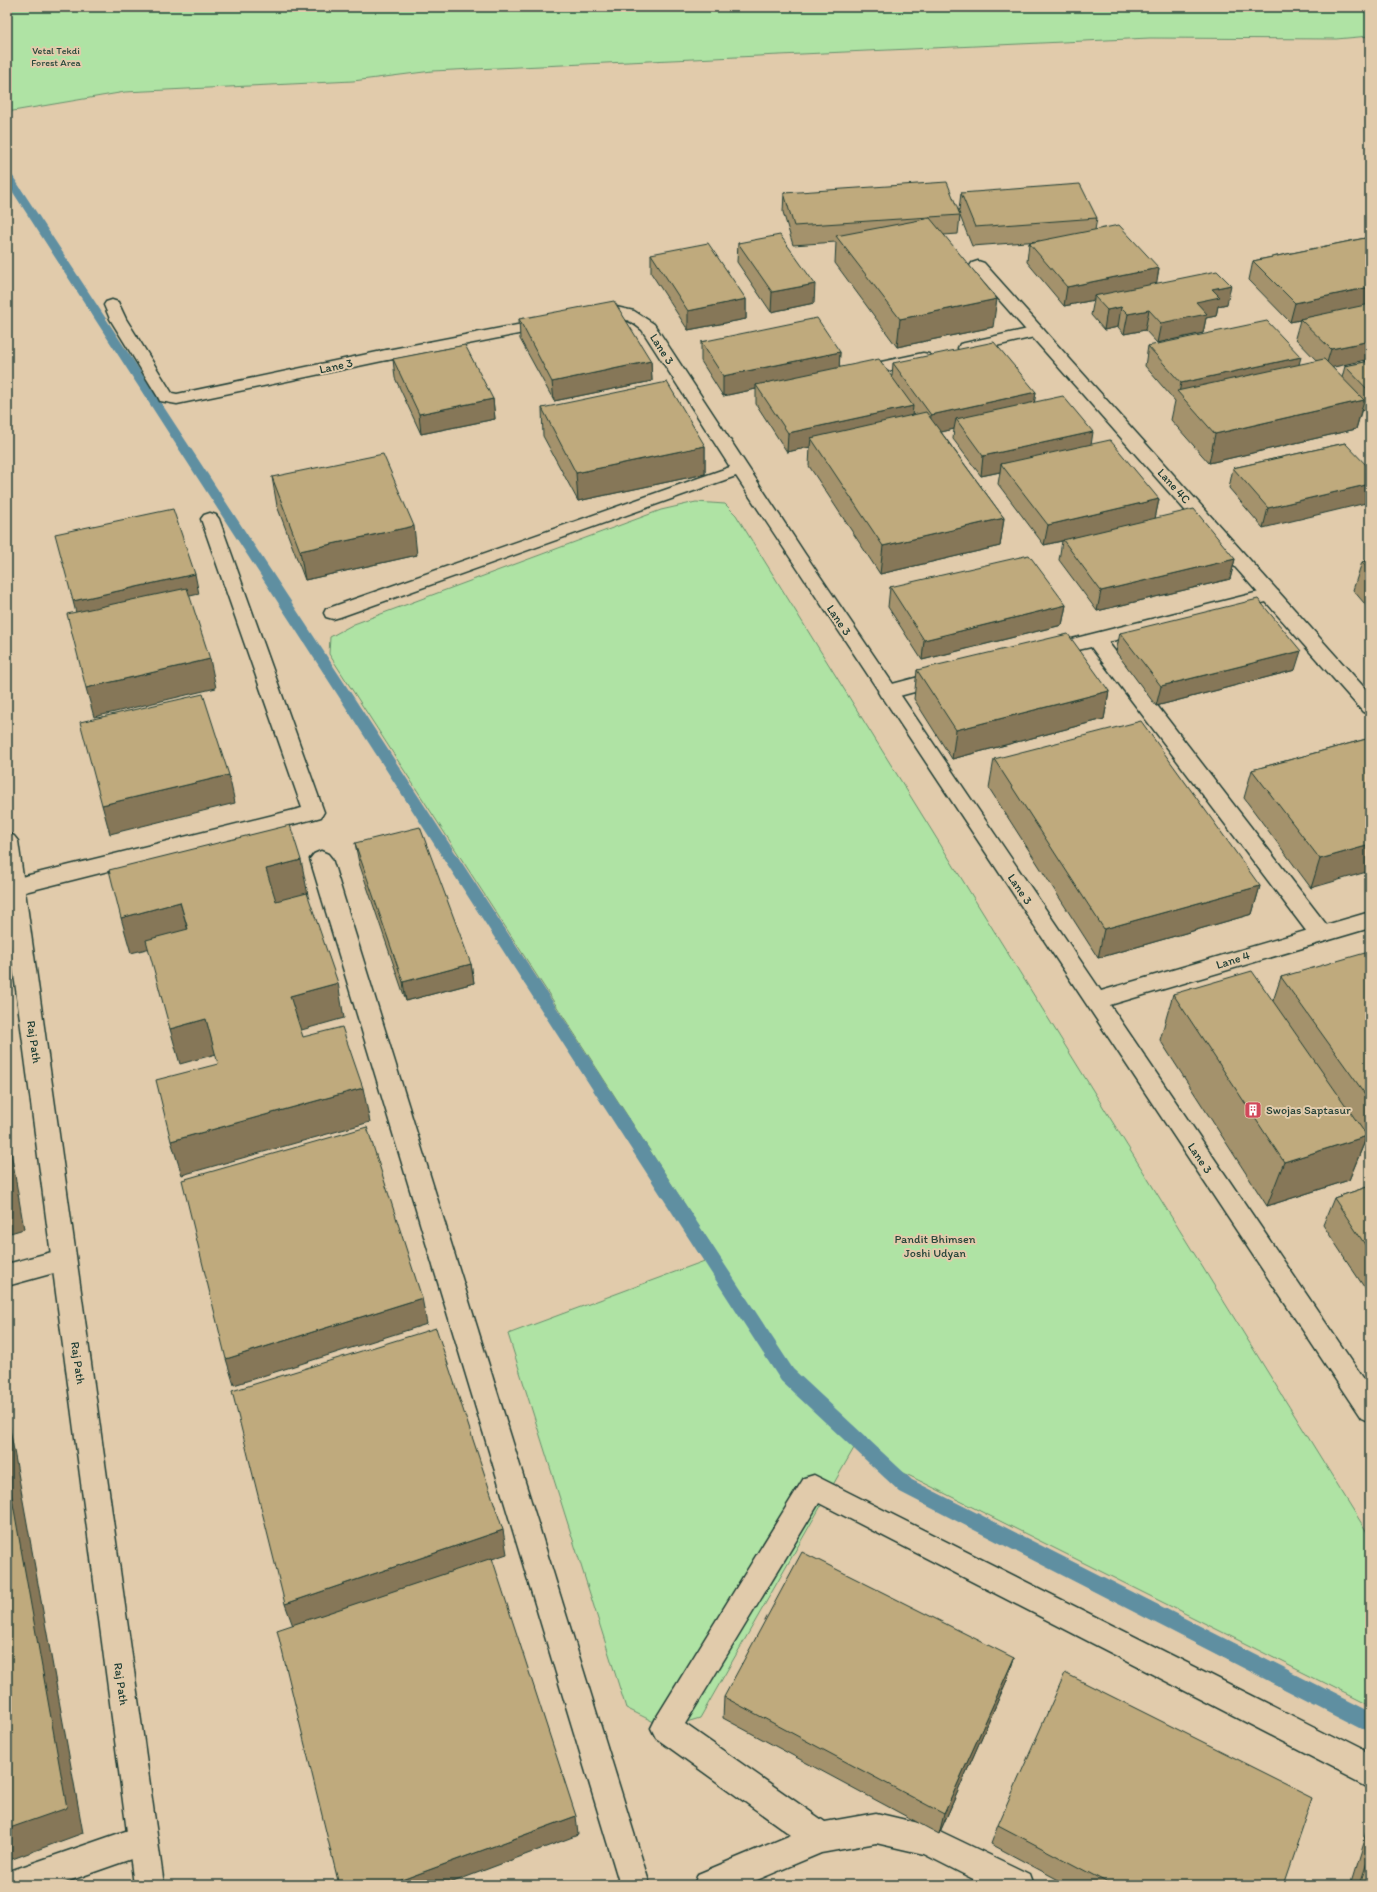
<svg xmlns="http://www.w3.org/2000/svg" width="1377" height="1892" font-family="Itim,sans-serif">
<rect width="100%" height="100%" fill="#e1cbab"/>
<filter id="ink" filterUnits="userSpaceOnUse"><feTurbulence type="fractalNoise" baseFrequency=".025" numOctaves="2"/><feDisplacementMap in="SourceGraphic" scale="8" xChannelSelector="R" yChannelSelector="G"/><feConvolveMatrix kernelMatrix="1 2 1 2 8 2 1 2 1" color-interpolation-filters="sRGB"/></filter>
<g filter="url(#ink)">
<g fill="#afe3a4" stroke="#67906c">
<path d="M7 7H1370V36L1336 39 1150 38 432 71 353 81 125 92 7 112Z"/>
<path d="M696 502 725 504 736 515 1370 1537V1706L854 1448 700 1718 666 1728 626 1708 508 1334 718 1256 329 654 330 637 354 624 661 510Z"/>
</g>
<g fill="none" stroke-linecap="round" stroke-linejoin="round">
<path fill="#5f8fa1" fill-rule="evenodd" d="M7 172 12 175 793 1369 912 1480 1370 1712V1733L900 1492 781 1381 7 183Z"/>
<g stroke="#1f3d34" stroke-width="3">
<g id="service">
<path d="M112 300 118 302 126 319 172 393 177 394 387 350 393 351 395 355 393 359 387 360 177 404 160 401 158 397 110 319 104 305 106 302Z"/>
<path d="M1037 327 1043 329 1045 332 1043 335 966 353 960 352 958 348 960 344Z"/>
<path d="M923 353 929 354 931 358 929 362 873 374 867 373 865 369 867 365Z"/>
<path d="M210 513 216 515 219 519 324 812 321 817 314 819 13 895 7 893V881L13 879 302 808 201 519 204 515Z"/>
<path d="M1271 589 1278 591 1280 595 1278 599 1108 642 1329 928 1332 934 1329 940 1321 942 1313 940 1091 647 1048 657 1041 656 1038 651 1041 646 1048 645Z"/>
<path d="M945 670 952 672 955 677 952 682 888 699 881 697 878 692 881 687Z"/>
<path d="M321 851 328 854 332 859 650 1885H620L310 859 314 854Z"/>
<path d="M63 1249 72 1252 75 1260 72 1268 7 1286V1264Z"/>
<path d="M814 1475 1370 1755V1786L819 1503 685 1724 825 1822 876 1813 927 1825 1029 1874 1033 1885H985L924 1854 876 1843 821 1853 745 1885H694L698 1874 791 1835 656 1738 651 1728 656 1718 804 1478Z"/>
<path d="M143 1825 154 1829 158 1840 154 1851 57 1885H7V1872Z"/>
</g>
</g>
<g stroke="#1f3d34" stroke-width="3">
<g id="minor">
<path d="M978 261 984 263 1370 694V714L1363 712 972 269 970 266 972 263Z"/>
<path d="M616 307 634 311 654 324 805 554 1101 991 1370 912V928L1110 1005 1370 1388V1422L1361 1418 736 476 340 617 333 619 326 617 324 613 326 609 730 467 642 330C629 319 619 315 602 318 596 319 592 320 586 318L584 315 586 312Z"/>
<path d="M548 319 554 321 556 324 554 327 387 360 381 359 379 355 381 351 387 350Z"/>
<path d="M7 833 14 836 18 841 164 1885H134L7 921Z"/>
</g>
</g>
<use href="#service" fill="#e1cbab" fill-rule="evenodd"/>
<use href="#minor" fill="#e1cbab" fill-rule="evenodd"/>
</g>
<g fill="#a4926c" stroke="#1f3d34">
<path d="M784 193 959 210 961 193 1097 218 1095 230 1159 268 1156 283 1227 304 1218 306 1216 316 1206 318 1203 333 1157 343 1145 330 1124 334 1118 327 1104 330 1091 315 1094 300 1064 306 1027 262 1029 243 1040 241 972 246 960 216 958 234 944 235 993 327 897 347 835 263 836 242 793 245 783 212Z"/>
<path d="M1370 237V359L1332 367 1342 378 1345 366 1370 361V417L1362 409 1356 429 1209 463 1171 420 1175 401 1145 366 1148 346 1299 365 1317 361 1295 338 1300 320 1290 322 1249 280 1253 261Z"/>
<path d="M738 243 814 303 771 312 737 262Z"/>
<path d="M651 254 746 299V319L688 330 651 273Z"/>
<path d="M519 319 651 361 652 381 554 401 520 339Z"/>
<path d="M701 342 840 352 839 367 892 376 893 363 1036 392 1034 402 1091 444 1159 499 1155 518 1235 559 1230 579 1097 611 1059 560 1062 541 1044 545 998 484 1000 472 981 476 953 439 954 429 941 432 1004 518 1000 546 880 574 809 466 810 447 787 452 756 404V389L723 396 701 361Z"/>
<path d="M393 359 493 399 495 419 421 434 395 378Z"/>
<path d="M542 408 705 446V474L578 501 543 436Z"/>
<path d="M1345 443 1263 528 1229 488 1233 468Z"/>
<path d="M272 477 417 555 305 580 277 506Z"/>
<path d="M1370 560V610L1353 590 1362 562Z"/>
<path d="M890 587 1066 605 1062 625 922 660 888 607Z"/>
<path d="M1120 633 1295 670 1156 706 1116 652Z"/>
<path d="M917 670 1109 691 1104 719 952 759 914 699Z"/>
<path d="M1370 738 1311 888 1244 798 1252 770Z"/>
<path d="M994 759 1260 886 1252 914 1098 958 989 788Z"/>
<path d="M355 843 471 964 474 983 406 1001 359 863Z"/>
<path d="M1370 960V1145L1366 1139 1349 1180 1267 1206 1160 1040 1173 994 1273 1001 1281 977Z"/>
<path d="M1370 1186V1296L1323 1225 1334 1198Z"/>
<path d="M1014 1658 1007 1680 939 1834 723 1718 724 1697Z"/>
<path d="M998 1825 1283 1885H1068L991 1844Z"/>
<path d="M1370 1830V1885H1351L1367 1833Z"/>
</g>
<g fill="#867758" stroke="#1f3d34">
<path d="M1159 268 1156 287 1094 296V300L1064 306 1067 287Z"/>
<path d="M815 284 814 303 771 312 772 292Z"/>
<path d="M1231 285 1227 304 1218 306 1216 316 1206 318 1203 333 1157 343 1161 323 1196 302 1212 289Z"/>
<path d="M1370 287V306L1300 319V320L1290 322 1295 303Z"/>
<path d="M746 299V319L688 330V311Z"/>
<path d="M997 299 993 327 897 347 900 319Z"/>
<path d="M1121 307 1118 327 1104 330 1107 310Z"/>
<path d="M1149 310 1145 330 1124 334 1128 314Z"/>
<path d="M1370 341V359L1325 369 1331 349Z"/>
<path d="M840 352 839 371 756 385V389L723 396V376Z"/>
<path d="M1301 357 1296 376 1179 393 1181 383Z"/>
<path d="M651 361 652 381 554 401 552 382Z"/>
<path d="M1036 392 1033 412 956 419 954 429 929 435 931 415Z"/>
<path d="M493 399 495 419 421 434 419 414Z"/>
<path d="M1364 400 1356 429 1209 463 1215 434Z"/>
<path d="M913 406 911 426 811 438 810 447 787 452 788 433Z"/>
<path d="M1093 432 1090 452 1001 464 1000 472 981 476 983 456Z"/>
<path d="M705 446V474L578 501 576 473Z"/>
<path d="M1370 484V502L1263 528 1268 508Z"/>
<path d="M1159 499 1155 519 1044 545 1048 525Z"/>
<path d="M1004 518 1000 546 880 574 883 546Z"/>
<path d="M414 526 417 555 305 580 300 551Z"/>
<path d="M1235 559 1230 579 1097 611 1101 591Z"/>
<path d="M195 574 199 594 78 621 73 601Z"/>
<path d="M1066 605 1062 625 922 660 924 640Z"/>
<path d="M1301 651 1295 670 1156 706 1161 686Z"/>
<path d="M210 659 216 688 94 717 86 688Z"/>
<path d="M1109 691 1104 719 952 759 956 730Z"/>
<path d="M229 775 235 803 110 834 102 805Z"/>
<path d="M1370 845V871L1311 888 1320 859Z"/>
<path d="M301 860 308 895 274 904 266 869Z"/>
<path d="M1260 886 1252 914 1098 958 1104 929Z"/>
<path d="M180 902 190 938 131 953 121 918Z"/>
<path d="M471 964 474 983 406 1001 403 982Z"/>
<path d="M338 983 344 1018 298 1031 290 996Z"/>
<path d="M206 1019 216 1054 180 1064 170 1029Z"/>
<path d="M363 1088 370 1122 182 1175 171 1141Z"/>
<path d="M7 1128 24 1229 7 1234Z"/>
<path d="M1367 1136 1349 1180 1267 1206 1284 1162Z"/>
<path d="M422 1298 427 1324 234 1385 226 1359Z"/>
<path d="M7 1412 83 1833 7 1861Z"/>
<path d="M503 1530 507 1554 293 1626 285 1604Z"/>
<path d="M1014 1658 1007 1680 939 1834 944 1814Z"/>
<path d="M576 1816 578 1835 445 1885H388Z"/>
</g>
<g fill="#bfaa7d" stroke="#1f3d34">
<path d="M947 182 960 215 794 226 784 193Z"/>
<path d="M1080 184 1097 218 975 227 961 193Z"/>
<path d="M930 218 997 299 900 319 836 236Z"/>
<path d="M1119 225 1159 268 1067 287 1029 243Z"/>
<path d="M780 235 815 284 772 292 738 243Z"/>
<path d="M1370 237V287L1295 303 1253 261Z"/>
<path d="M708 243 746 299 688 311 651 254Z"/>
<path d="M1217 271 1231 285 1212 289 1220 297 1196 302 1207 314 1161 323 1149 310 1128 314 1121 307 1107 310 1094 296Z"/>
<path d="M614 301 651 361 552 382 519 319Z"/>
<path d="M1370 304V341L1331 349 1300 319Z"/>
<path d="M817 318 840 352 723 376 701 342Z"/>
<path d="M1267 321 1301 357 1181 383 1148 346Z"/>
<path d="M994 342 1036 392 931 415 893 363Z"/>
<path d="M465 345 493 399 419 414 393 359Z"/>
<path d="M879 359 913 406 788 433 756 385Z"/>
<path d="M1324 359 1364 400 1215 434 1177 391Z"/>
<path d="M1370 361V392L1345 366Z"/>
<path d="M667 382 705 446 576 473 542 408Z"/>
<path d="M1063 396 1093 432 983 456 956 419Z"/>
<path d="M926 412 1004 518 883 546 811 438Z"/>
<path d="M1110 440 1159 499 1048 525 1001 464Z"/>
<path d="M1345 443 1370 469V484L1268 508 1233 468Z"/>
<path d="M383 454 414 526 300 551 272 477Z"/>
<path d="M173 509 195 574 73 601 55 534Z"/>
<path d="M1194 509 1235 559 1101 591 1063 540Z"/>
<path d="M1029 555 1066 605 924 640 890 587Z"/>
<path d="M1370 560V571L1362 562Z"/>
<path d="M187 588 210 659 86 688 67 614Z"/>
<path d="M1258 599 1301 651 1161 686 1120 633Z"/>
<path d="M1068 634 1109 691 956 730 917 670Z"/>
<path d="M203 694 229 775 102 805 80 722Z"/>
<path d="M1141 721 1260 886 1104 929 994 759Z"/>
<path d="M1370 738V845L1320 859 1252 770Z"/>
<path d="M290 825 301 860 266 869 276 901 307 893 338 983 290 996 303 1037 342 1027 363 1088 171 1141 156 1080 218 1064 206 1019 170 1029 146 940 188 929 180 902 121 918 109 870Z"/>
<path d="M420 827 471 964 403 982 355 843Z"/>
<path d="M1365 953 1370 960V1101L1281 977Z"/>
<path d="M1252 971 1367 1136 1284 1162 1173 994Z"/>
<path d="M367 1127 422 1298 226 1359 182 1180Z"/>
<path d="M7 1179 10 1195 7 1196Z"/>
<path d="M1370 1186V1252L1334 1198Z"/>
<path d="M436 1328 503 1530 285 1604 232 1391Z"/>
<path d="M7 1470 67 1808 7 1829Z"/>
<path d="M802 1552 1014 1658 944 1814 724 1697Z"/>
<path d="M492 1558 576 1816 388 1885H339L277 1630Z"/>
<path d="M1065 1673 1313 1797 1283 1885H1112L998 1825Z"/>
<path d="M1370 1851V1885H1359Z"/>
</g>
</g>
<defs>
<g id="building-square" transform="scale(0.9)"><rect x="-9" y="-9" width="18" height="18" rx="4" fill="#d1495b" stroke="#e1cbab"/><path d="M-4-6H4V6H1V3H-1V6H-4ZM-2.5-4.3h1.7v1.8h-1.7ZM.8-4.3h1.7v1.8H.8ZM-2.5-1h1.7V.8h-1.7ZM.8-1h1.7V.8H.8Z" fill="#fff"/></g>
</defs>
<g fill-rule="evenodd">
<use href="#building-square" x="1253" y="1110"/>
</g>
<g text-anchor="middle" stroke-width="4" stroke-linejoin="round" paint-order="stroke">
<g font-size="10" fill="#26453a" stroke="#e1cbab">
<text x="56" y="54">Vetal Tekdi<tspan x="56" dy="12">Forest Area</tspan></text>
</g>
<g font-size="12" fill="#1f3d34" stroke="#e1cbab">
<text transform="translate(662 349) rotate(57)" y="4">Lane 3</text>
<text transform="translate(336 366) rotate(-12)" y="4">Lane 3</text>
<text transform="translate(1174 486) rotate(48)" y="4">Lane 4C</text>
<text transform="translate(839 620) rotate(56)" y="4">Lane 3</text>
<text transform="translate(1020 889) rotate(56)" y="4">Lane 3</text>
<text transform="translate(1233 960) rotate(-17)" y="4">Lane 4</text>
<text transform="translate(34 1042) rotate(82)" y="4">Raj Path</text>
<text transform="translate(1200 1158) rotate(56)" y="4">Lane 3</text>
<text transform="translate(78 1363) rotate(82)" y="4">Raj Path</text>
<text transform="translate(121 1684) rotate(82)" y="4">Raj Path</text>
</g>
<g font-size="12" fill="#1f3d34" stroke="#e1cbab" text-anchor="start">
<text x="1266" y="1114">Swojas Saptasur</text>
</g>
<g font-size="12" fill="#26453a" stroke="#e1cbab">
<text x="935" y="1243">Pandit Bhimsen<tspan x="935" dy="14">Joshi Udyan</tspan></text>
</g>
</g>
<rect width="1377" height="1892" fill="none" stroke="#e1cbab" stroke-width="24"/>
<rect x="12" y="12" width="1353" height="1868" fill="none" stroke="#1f3d34" stroke-width="1.5" filter="url(#ink)"/>
</svg>
